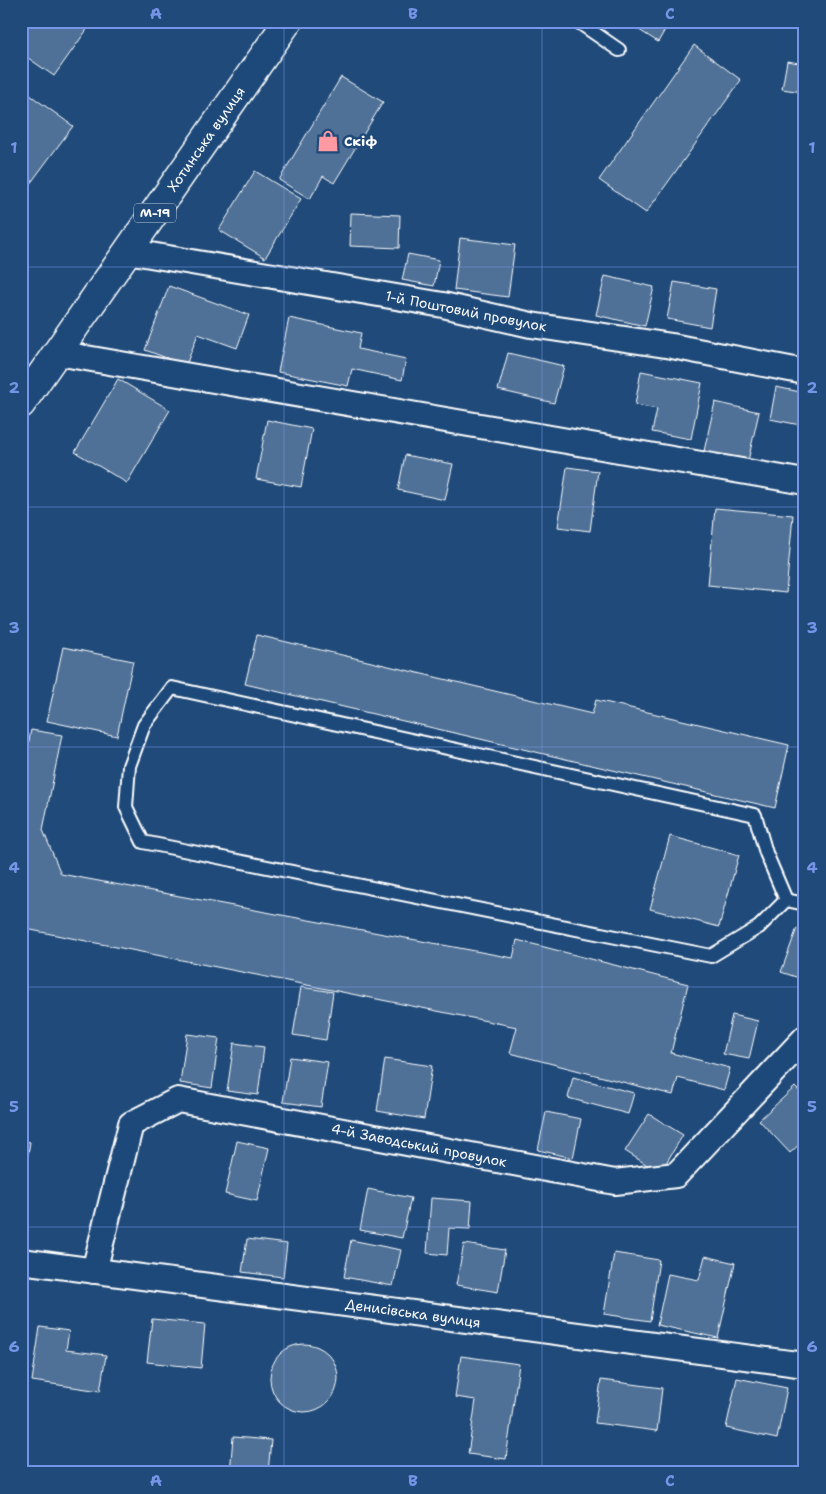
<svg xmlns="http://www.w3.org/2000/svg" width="826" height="1494" font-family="'Shantell Sans',sans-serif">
<rect width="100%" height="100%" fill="#1f4a7a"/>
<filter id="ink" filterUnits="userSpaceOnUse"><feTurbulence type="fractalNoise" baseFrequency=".02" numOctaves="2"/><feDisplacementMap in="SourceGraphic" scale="10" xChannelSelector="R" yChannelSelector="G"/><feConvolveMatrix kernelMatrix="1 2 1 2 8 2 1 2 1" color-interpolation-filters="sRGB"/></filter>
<g filter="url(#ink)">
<g fill="#507197" stroke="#fff">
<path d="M25 21H93L54 76 21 53V27Z"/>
<path d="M625 21H670L658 42Z"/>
<path d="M694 45 741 80 646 213 599 180Z"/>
<path d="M787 61 805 64 802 92 782 89Z"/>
<path d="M341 77 383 102 334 183 323 176 310 199 279 180Z"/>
<path d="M30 95 73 126 21 196V106Z"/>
<path d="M255 171 301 199 265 258 219 230Z"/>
<path d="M351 213 400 215 399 248 350 246Z"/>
<path d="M460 238 515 245 508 297 454 290Z"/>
<path d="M408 254 439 260 434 286 402 280Z"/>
<path d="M605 276 654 287 645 326 596 315Z"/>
<path d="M674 282 716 289 710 327 667 319Z"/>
<path d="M169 286 249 315 237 348 198 334 186 365 145 350Z"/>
<path d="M289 318 361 333 358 349 406 359 402 380 352 369 348 386 278 372Z"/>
<path d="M508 353 564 366 554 403 498 390Z"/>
<path d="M641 371 702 383 691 439 652 432 657 409 635 405Z"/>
<path d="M118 379 170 410 127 483 75 452Z"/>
<path d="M776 387 805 393V426L770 419Z"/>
<path d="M715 402 759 412 748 461 704 451Z"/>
<path d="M267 420 312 429 301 487 256 479Z"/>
<path d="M405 455 453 464 445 500 398 490Z"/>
<path d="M567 467 598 471 590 531 558 527Z"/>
<path d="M715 508 793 515 786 593 708 585Z"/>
<path d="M257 635 592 714 596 700 789 745 775 808 245 684Z"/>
<path d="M63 647 133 661 117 736 47 721Z"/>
<path d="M31 730 62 735 43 830 61 874 513 958 517 940 688 984 671 1053 730 1068 724 1090 678 1078 673 1095 510 1053 517 1027 21 928V783Z"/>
<path d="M670 836 739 855 719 927 650 909Z"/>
<path d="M797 928 805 931V964L799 978 781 972Z"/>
<path d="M301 987 333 992 326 1040 293 1035Z"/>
<path d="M732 1015 758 1021 749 1059 723 1054Z"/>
<path d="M187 1034 219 1038 212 1088 180 1083Z"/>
<path d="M234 1043 264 1047 258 1095 227 1091Z"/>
<path d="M290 1057 328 1062 321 1107 283 1102Z"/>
<path d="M385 1059 432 1066 424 1119 377 1111Z"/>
<path d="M573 1077 634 1093 628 1114 568 1098Z"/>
<path d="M795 1087 805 1097V1139L790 1153 759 1120Z"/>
<path d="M546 1112 581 1119 573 1158 538 1150Z"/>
<path d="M649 1114 683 1135 660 1173 625 1151Z"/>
<path d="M21 1140 30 1142 25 1172 21 1171Z"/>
<path d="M237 1141 269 1148 257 1201 225 1194Z"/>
<path d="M368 1189 411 1198 402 1238 360 1230Z"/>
<path d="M431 1198 472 1201 470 1229 449 1228 447 1255 427 1253Z"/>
<path d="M247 1239 287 1244 283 1277 242 1272Z"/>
<path d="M351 1240 401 1250 393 1286 344 1277Z"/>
<path d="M464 1244 505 1250 498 1292 456 1285Z"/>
<path d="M614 1253 659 1260 650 1321 604 1314Z"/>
<path d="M705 1256 735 1263 718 1338 657 1325 668 1274 699 1280Z"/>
<path d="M152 1319 205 1324 201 1368 147 1362Z"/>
<path d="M40 1327 69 1331 66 1350 106 1355 100 1391 32 1381Z"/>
<circle cx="304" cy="1378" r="34"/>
<path d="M461 1356 519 1364 506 1459 468 1454 476 1400 455 1397Z"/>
<path d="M737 1378 787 1388 777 1439 726 1428Z"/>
<path d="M601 1380 662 1388 657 1431 595 1423Z"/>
<path d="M233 1437 271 1440 268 1473H230Z"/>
</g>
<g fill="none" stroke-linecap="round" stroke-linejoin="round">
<g stroke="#fff" stroke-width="16">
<g id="service">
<path d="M577 21 619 50"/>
<path d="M172 688 755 815 766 853 786 900 759 927 711 956 143 842 126 807 129 766 144 725Z"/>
<path d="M786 900 805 904"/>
</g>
</g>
<g stroke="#fff" stroke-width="28">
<g id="minor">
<path d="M127 251 443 305 531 325 672 346 805 372"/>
<path d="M57 353 805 482"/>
<path d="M21 1261 805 1365"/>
<path d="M94 1271 131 1124 178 1100 615 1182 676 1175 805 1038"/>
</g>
</g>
<g stroke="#fff" stroke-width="31">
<path id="trunk" d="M21 404 288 21"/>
</g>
<use href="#service" stroke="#1f4a7a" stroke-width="12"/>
<use href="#minor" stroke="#1f4a7a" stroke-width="24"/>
<use href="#trunk" stroke="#1f4a7a" stroke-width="28"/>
</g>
</g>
<path fill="none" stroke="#7795e8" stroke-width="1" stroke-opacity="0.55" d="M284 21V1473M542 21V1473M21 267H805M21 507H805M21 747H805M21 987H805M21 1227H805"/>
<defs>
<g id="shop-bare" transform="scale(1.725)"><path d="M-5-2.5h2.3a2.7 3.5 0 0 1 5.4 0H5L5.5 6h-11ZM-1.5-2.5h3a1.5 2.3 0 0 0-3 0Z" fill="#ff9aa2" stroke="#1f4a7a" stroke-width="2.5" paint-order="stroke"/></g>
</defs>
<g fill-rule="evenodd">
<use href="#shop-bare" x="328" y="141"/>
</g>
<g text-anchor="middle" stroke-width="5" stroke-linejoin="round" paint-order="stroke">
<rect fill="#1f4a7a" stroke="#bcc9d7" stroke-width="1" x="134" y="203.5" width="42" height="19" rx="4"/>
<g font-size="12" font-weight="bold" fill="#fff">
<text x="155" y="217">М-19</text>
</g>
<g font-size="14" fill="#fff" stroke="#1f4a7a">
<text transform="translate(206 139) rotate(-55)" y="5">Хотинська вулиця</text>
<text transform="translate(466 311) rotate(11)" y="5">1-й Поштовий провулок</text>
<text transform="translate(419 1145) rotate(11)" y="5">4-й Заводський провулок</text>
<text transform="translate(413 1313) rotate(8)" y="5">Денисівська вулиця</text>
</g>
<g font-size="14" font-weight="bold" fill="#fff" stroke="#1f4a7a" text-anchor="start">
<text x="344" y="146">Скіф</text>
</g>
</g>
<rect width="826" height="1494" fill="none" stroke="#1f4a7a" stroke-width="55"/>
<rect x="28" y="28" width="770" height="1438" fill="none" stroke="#7795e8" stroke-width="2"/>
<g font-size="16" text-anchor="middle" font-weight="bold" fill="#7795e8">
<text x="156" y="19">A</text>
<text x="413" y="19">B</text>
<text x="670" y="19">C</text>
<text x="14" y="153">1</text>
<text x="812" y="153">1</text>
<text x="14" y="393">2</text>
<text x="812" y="393">2</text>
<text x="14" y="633">3</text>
<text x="812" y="633">3</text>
<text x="14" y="873">4</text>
<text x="812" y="873">4</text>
<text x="14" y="1112">5</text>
<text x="812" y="1112">5</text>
<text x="14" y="1352">6</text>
<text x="812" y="1352">6</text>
<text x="156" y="1486">A</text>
<text x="413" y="1486">B</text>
<text x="670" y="1486">C</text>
</g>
</svg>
